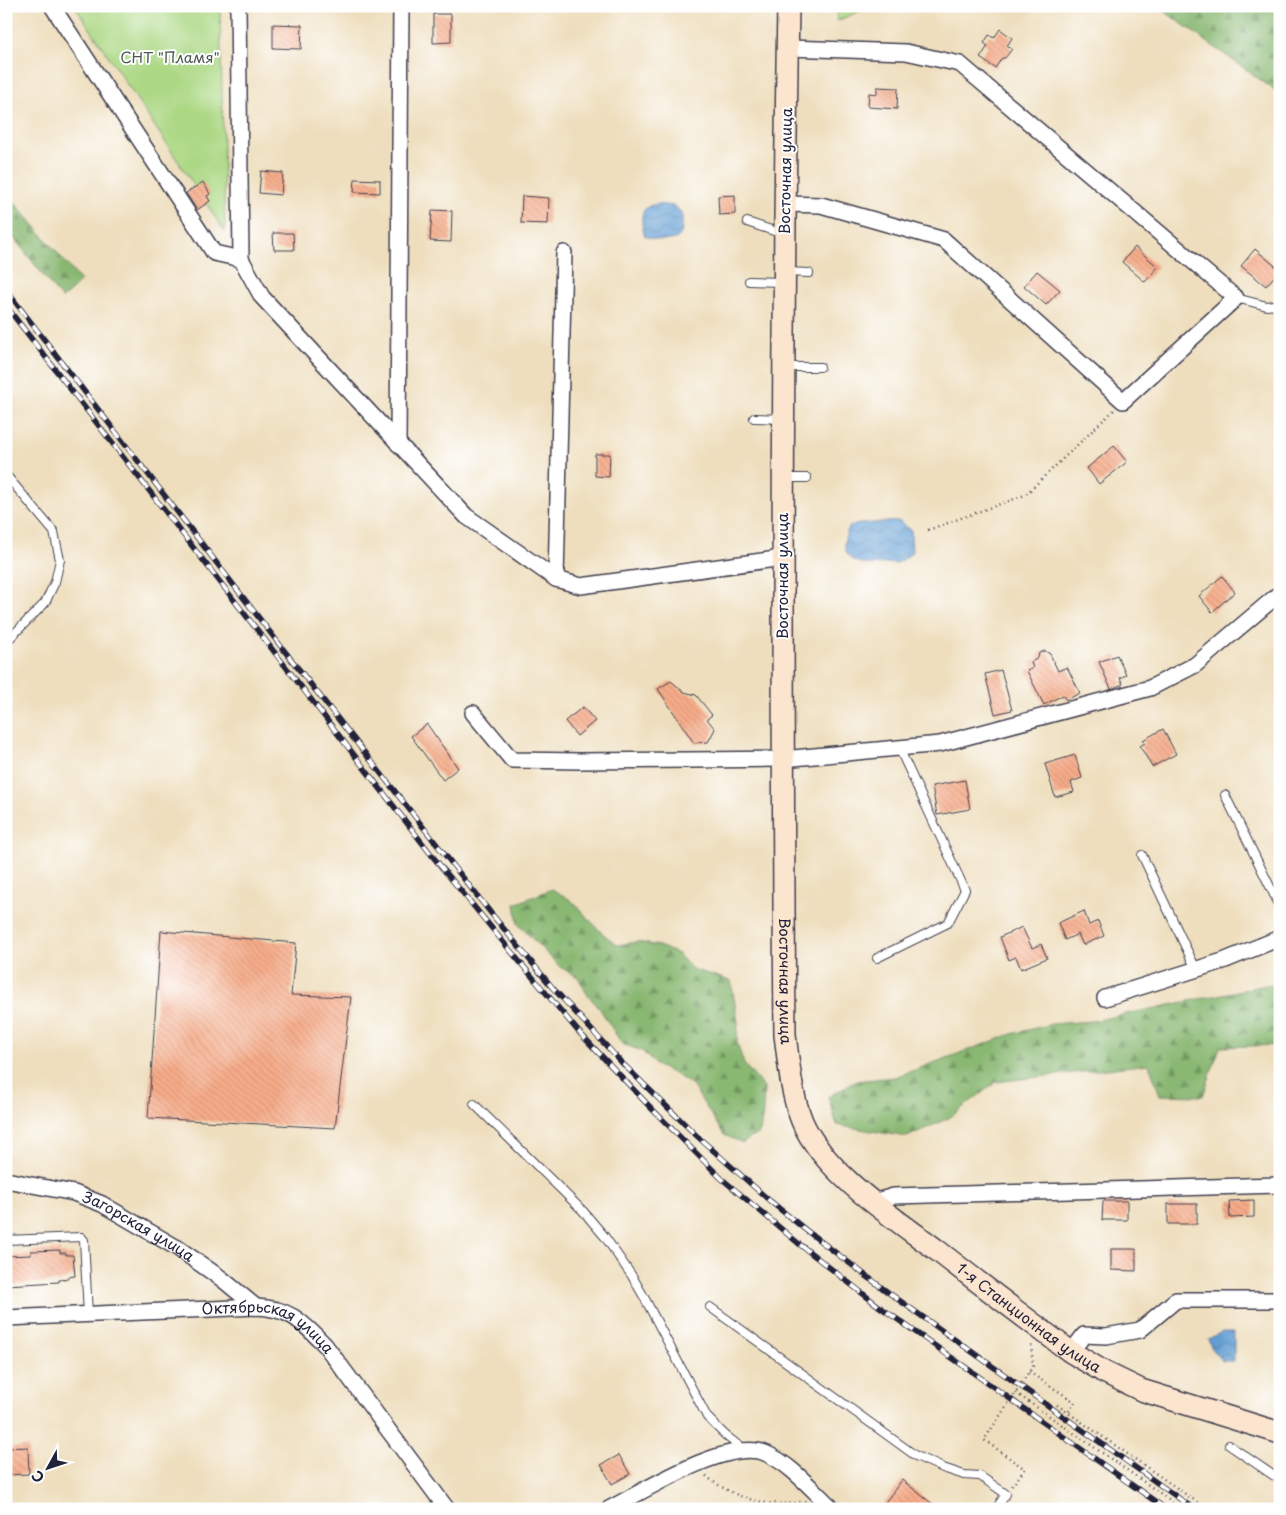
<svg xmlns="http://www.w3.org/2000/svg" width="1286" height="1515" font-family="'Playpen Sans',sans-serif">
<defs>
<pattern id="forest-firs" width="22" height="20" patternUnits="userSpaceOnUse" patternTransform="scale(1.25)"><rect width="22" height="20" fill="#89b872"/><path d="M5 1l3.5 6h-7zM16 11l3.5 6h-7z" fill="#70955f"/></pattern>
<pattern id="water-waves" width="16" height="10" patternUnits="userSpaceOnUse" patternTransform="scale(1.25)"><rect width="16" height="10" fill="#629ed3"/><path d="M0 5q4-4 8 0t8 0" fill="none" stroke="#5080ac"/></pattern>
<pattern id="building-back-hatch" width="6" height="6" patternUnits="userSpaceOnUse" patternTransform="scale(1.25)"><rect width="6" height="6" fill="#f7ac89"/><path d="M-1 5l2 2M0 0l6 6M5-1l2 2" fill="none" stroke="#d39477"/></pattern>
</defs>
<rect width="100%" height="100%" fill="#fff"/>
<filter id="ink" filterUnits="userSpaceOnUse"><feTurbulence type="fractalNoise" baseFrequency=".02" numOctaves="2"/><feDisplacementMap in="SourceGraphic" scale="10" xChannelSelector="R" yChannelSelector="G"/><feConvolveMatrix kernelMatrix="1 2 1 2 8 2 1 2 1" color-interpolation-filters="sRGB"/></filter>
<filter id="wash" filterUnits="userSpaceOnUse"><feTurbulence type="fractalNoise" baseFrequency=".0096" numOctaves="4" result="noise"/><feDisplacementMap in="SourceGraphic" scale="20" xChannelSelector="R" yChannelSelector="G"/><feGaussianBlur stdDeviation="1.12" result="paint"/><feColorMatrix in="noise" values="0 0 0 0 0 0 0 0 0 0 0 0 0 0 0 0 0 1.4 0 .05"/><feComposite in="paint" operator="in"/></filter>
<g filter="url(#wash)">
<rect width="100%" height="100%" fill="#eedebd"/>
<g fill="#acd884" stroke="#677d60">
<path d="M75 6H220L225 232Z"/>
<path d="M837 6H871L837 21Z"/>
</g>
<g fill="url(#forest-firs)" stroke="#566d56">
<path d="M1157 6H1280V94Z"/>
<path d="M6 192 81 281 62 299 6 228Z"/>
<path d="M552 889 571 900 601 932 617 945 638 942 659 946 678 954 692 969 731 981 738 1022 737 1043 744 1064 764 1088 763 1112 760 1132 743 1143 724 1135 692 1085 675 1074 657 1066 642 1051 622 1044 600 1009 587 994 578 977 560 967 518 924 515 904Z"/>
<path d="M1266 985 1280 986V1045L1220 1047 1203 1096 1160 1095 1149 1064 996 1082 949 1118 907 1137 837 1125 828 1097 856 1081 895 1077 1012 1034 1052 1024 1093 1021Z"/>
</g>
<g fill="url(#water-waves)" stroke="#426087">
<path d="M658 204 674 206 682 213C682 219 683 229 681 234 676 244 653 240 645 236 642 229 639 214 646 208 649 205 654 205 658 204Z"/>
<path d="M899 521 911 530 912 552C908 556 903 561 897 563 892 564 886 563 881 564 876 564 870 565 865 564 843 561 840 543 850 526L860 524Z"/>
<path d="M1222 1332H1234V1361H1222L1213 1351 1208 1339Z"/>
</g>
<g id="blocks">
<g fill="url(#building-back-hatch)">
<path d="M433 14H451V42L433 43Z"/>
<path d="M273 24 302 25 301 49 273 48Z"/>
<path d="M1000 29 1012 38 1007 46 1012 49 1005 58H1002L995 68 980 58 988 46 984 43 989 35 994 38Z"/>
<path d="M877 87 898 88 897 109 868 107 869 93 877 94Z"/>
<path d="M261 171 283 173 281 195 259 193Z"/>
<path d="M355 179 380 180V193L354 192Z"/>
<path d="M203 182 210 194 207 196 210 201 197 210 186 193Z"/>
<path d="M735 195V214L719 215 718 196Z"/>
<path d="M522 196 549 198 548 224 521 223Z"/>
<path d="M432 210 452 211 451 242 430 241Z"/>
<path d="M273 233H293L294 250H274Z"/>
<path d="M1135 247 1158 267 1145 282 1122 262Z"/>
<path d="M1255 249 1280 270 1266 286 1241 266Z"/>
<path d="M1037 271 1060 290 1046 305 1024 286Z"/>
<path d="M1114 446 1127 462 1099 484 1087 468Z"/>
<path d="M595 454H610L609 477 595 476Z"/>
<path d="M1222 576 1235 592 1212 612 1199 596Z"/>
<path d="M1045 651 1050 654 1058 671 1067 667 1080 693 1066 700 1063 695 1044 705 1027 671 1033 668 1031 662 1038 658 1039 653Z"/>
<path d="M1117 655 1126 675 1120 678 1123 684 1111 689 1099 662Z"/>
<path d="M1001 670 1012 710 995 714 985 674Z"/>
<path d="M671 681 684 692 696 695 712 715 707 719 715 729 708 742 694 743 658 689Z"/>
<path d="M583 707 595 721 577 736 565 721Z"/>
<path d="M427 724 458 768 443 780 411 736Z"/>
<path d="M1163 729 1176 754 1152 767 1140 746 1145 743 1143 740Z"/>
<path d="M1075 755 1082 778 1071 782 1074 792 1055 797 1045 764Z"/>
<path d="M965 780 970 809 937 815 932 786Z"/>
<path d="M1084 911 1089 925 1098 921 1104 936 1083 945 1078 934 1065 940 1058 923Z"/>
<path d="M1022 927 1032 948 1041 944 1047 958 1021 969 1016 957 1009 960 1000 937Z"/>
<path d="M161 931 296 943 291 995 351 997 335 1128 148 1118Z"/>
<path d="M1254 1200V1217L1230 1218 1229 1201Z"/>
<path d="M1103 1201H1127V1220H1102Z"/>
<rect x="1168" y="1204" width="29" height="20"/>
<path d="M1111 1249H1136V1271L1111 1270Z"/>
<path d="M60 1250V1253H66V1255H73L75 1276 67 1277V1279L59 1280V1282L6 1285V1256L31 1255V1251Z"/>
<path d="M28 1447 29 1474 6 1475V1448Z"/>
<path d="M619 1455 630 1474 612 1484 601 1465Z"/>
<path d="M902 1480 939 1509H880Z"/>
</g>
</g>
</g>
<g filter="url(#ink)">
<use href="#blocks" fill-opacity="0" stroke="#413e4e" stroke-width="1"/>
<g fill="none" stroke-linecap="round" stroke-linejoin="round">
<g stroke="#413e4e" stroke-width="10">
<g id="service">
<path d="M747 222 783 234"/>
<path d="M787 272 809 273"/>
<path d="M749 281 782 282"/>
<path d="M1236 298 1267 306 1280 304"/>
<path d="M785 367H820"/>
<path d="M754 418 782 419"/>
<path d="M6 475 54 532 60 560 55 582 45 603 6 642"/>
<path d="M784 478H807"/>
<path d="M1225 795 1280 907"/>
<path d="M1142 855 1196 969"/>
<path d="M877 958 948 923 965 890 899 748"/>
<path d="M474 1104 583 1211 605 1237 632 1276 644 1297 707 1417 725 1435 744 1450"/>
<path d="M6 1240 81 1237 84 1240 88 1314"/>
<path d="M710 1307 916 1456 943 1468 964 1475 980 1476 1006 1494 996 1509"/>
<path d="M1229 1445 1280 1480"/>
</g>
</g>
<g stroke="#413e4e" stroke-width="18">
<g id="minor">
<path d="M52 6 214 253 241 259"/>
<path d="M238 6 241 259 262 297 466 516 556 579 581 586 783 558"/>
<path d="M785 204 821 205 944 240 1123 401 1236 298 960 64 906 52 788 48"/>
<path d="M398 444 401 6"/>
<path d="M556 579 564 253"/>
<path d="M473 713 512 760 580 761 783 759 940 744 1150 688 1195 665 1280 593"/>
<path d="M1105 998 1223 961 1280 938"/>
<path id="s1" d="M6 1180 74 1193 102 1204 179 1249 222 1279 256 1307"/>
<path d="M873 1202 894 1196 1280 1185"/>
<path id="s2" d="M6 1318 256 1307C290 1308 302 1322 325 1345L447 1509"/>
<path d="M1071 1352 1084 1335 1106 1336 1140 1330 1176 1300H1280"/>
<path d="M609 1509C644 1491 728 1438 765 1453 791 1464 812 1490 833 1509"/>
</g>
</g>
<g stroke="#413e4e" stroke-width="24">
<g id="secondary">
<path id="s3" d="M788 6C782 349 782 692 785 1035 789 1064 791 1094 802 1121 824 1173 894 1218 938 1251 982 1285 1026 1319 1071 1352L1104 1372 1141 1390 1280 1433"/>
</g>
</g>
<g stroke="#413e4e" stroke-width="2.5" stroke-dasharray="1 4" stroke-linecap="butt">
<path d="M928 530 1025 495 1114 410"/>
<path d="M1029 1372 1075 1402 1068 1413"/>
<path d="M1016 1393 1183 1509"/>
<path d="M1057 1405 1207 1509"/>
<path d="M706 1476C735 1499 769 1509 806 1501"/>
<path d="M1012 1486 1025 1469 984 1440 1033 1366 1031 1343"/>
</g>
<use href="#service" stroke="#fff" stroke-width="8"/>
<use href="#minor" stroke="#fff" stroke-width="15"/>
<use href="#secondary" stroke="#fce5cf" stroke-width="21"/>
<g stroke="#22223b" stroke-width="5.5">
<g id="rail">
<path d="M6 290 283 649 490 912 552 987 622 1063 698 1137 770 1201 807 1231 889 1293 1194 1509"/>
<path d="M6 306 434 858 509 949 577 1030 651 1108 721 1178 798 1243 880 1307 1166 1509"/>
</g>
</g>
<use href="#rail" stroke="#fff" stroke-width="4" stroke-dasharray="11" stroke-linecap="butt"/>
</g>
</g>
<g text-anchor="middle" stroke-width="4" stroke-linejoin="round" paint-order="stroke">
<g font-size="15" fill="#4b5951" stroke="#fff">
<text x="170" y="63">СНТ "Пламя"</text>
</g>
<g font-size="15" fill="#22223b" stroke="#fff">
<text transform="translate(786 171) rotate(-89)" y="5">Восточная улица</text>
<text transform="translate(783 576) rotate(-90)" y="5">Восточная улица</text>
<text dy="5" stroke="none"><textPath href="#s3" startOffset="975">Восточная улица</textPath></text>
<text dy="5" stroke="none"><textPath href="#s1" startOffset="142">Загорская улица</textPath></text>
<text dy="5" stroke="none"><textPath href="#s3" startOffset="1420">1-я Станционная улица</textPath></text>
<text dy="5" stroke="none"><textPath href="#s2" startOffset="268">Октябрьская улица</textPath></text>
</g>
</g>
<rect width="1286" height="1515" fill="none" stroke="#fff" stroke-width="25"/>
<g transform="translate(48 1468) rotate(230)" stroke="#ffffff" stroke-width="4" paint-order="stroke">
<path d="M0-4L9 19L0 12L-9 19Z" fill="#22223b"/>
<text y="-8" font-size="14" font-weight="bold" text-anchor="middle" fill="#22223b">С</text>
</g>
</svg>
